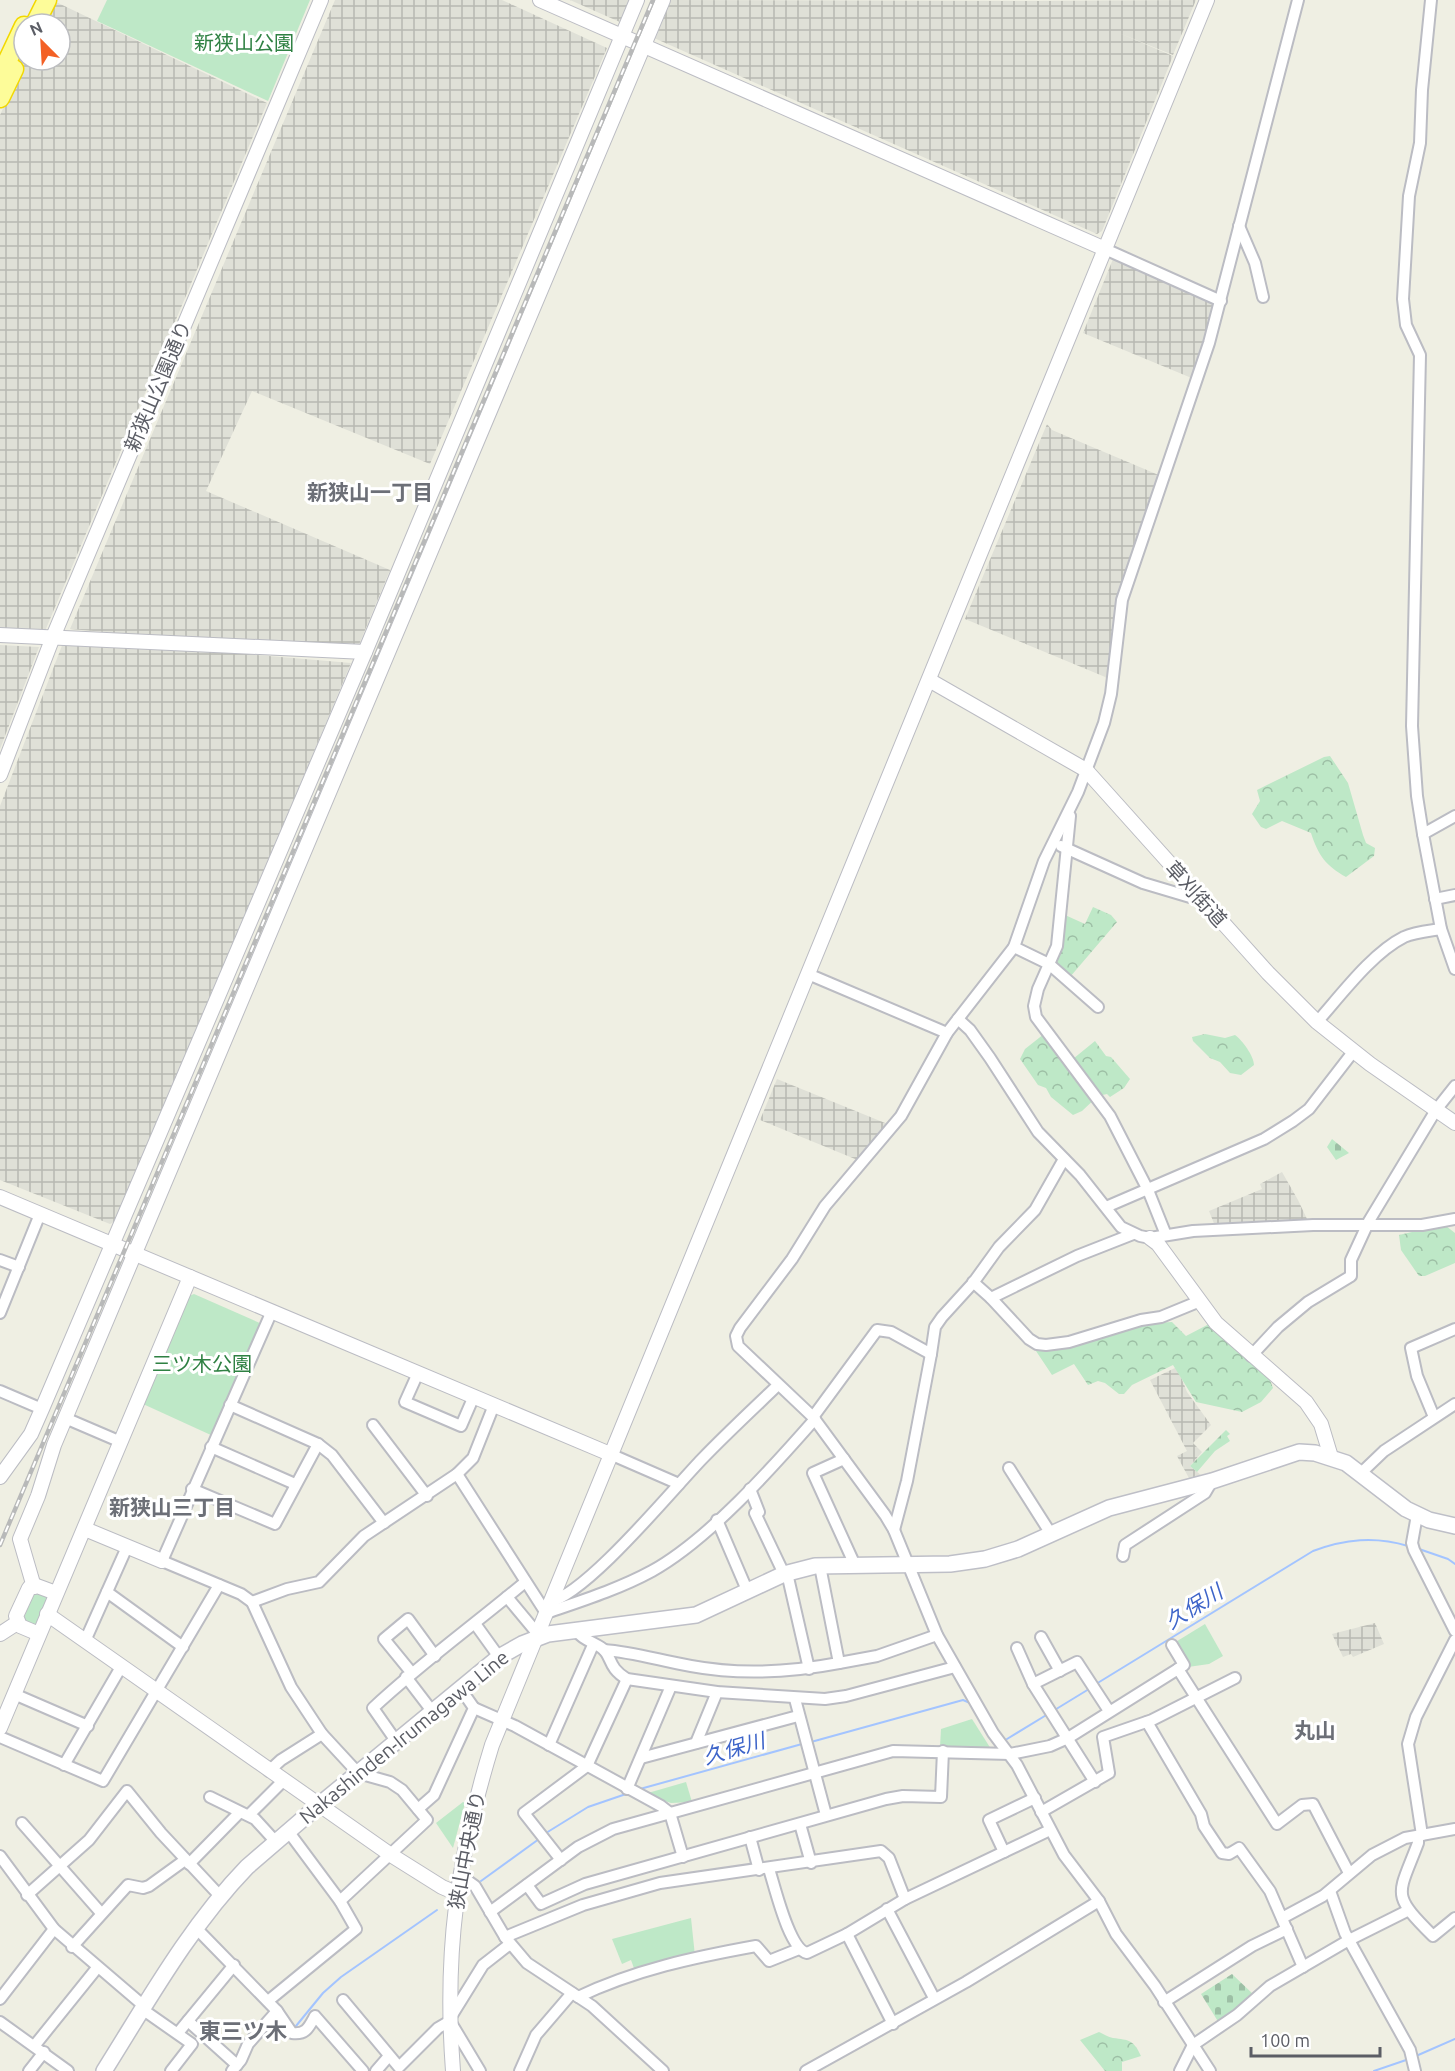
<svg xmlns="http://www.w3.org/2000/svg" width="1455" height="2071" font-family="Ubuntu,'Noto Sans JP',sans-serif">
<defs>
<pattern id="industrial-grid" width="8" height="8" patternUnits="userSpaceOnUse" patternTransform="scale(1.5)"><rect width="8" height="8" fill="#dfe0d7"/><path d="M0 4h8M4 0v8" fill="none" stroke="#b8b9b2"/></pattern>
<pattern id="forest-crowns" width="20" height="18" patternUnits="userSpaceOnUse" patternTransform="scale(1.5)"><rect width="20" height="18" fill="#bee8c7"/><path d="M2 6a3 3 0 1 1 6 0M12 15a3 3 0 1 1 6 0" fill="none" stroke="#9dbfa5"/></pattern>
<pattern id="cemetery-stones" width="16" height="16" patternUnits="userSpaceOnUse" patternTransform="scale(1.5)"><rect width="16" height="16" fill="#bee8c7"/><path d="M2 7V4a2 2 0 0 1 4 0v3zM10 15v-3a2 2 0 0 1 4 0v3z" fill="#9dbfa5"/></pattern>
</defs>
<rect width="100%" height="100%" fill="#efefe3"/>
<g fill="url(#industrial-grid)">
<path d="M335 0H502L607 48 430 464 252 391 206 491 390 570 358 647 175 638 70 629Z"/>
<path d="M570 0H632L622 23Z"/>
<path d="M670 0 1038 1 1196 0 1173 55 1119 33 1173 56 1102 231 1097 234 654 38Z"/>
<path d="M54 1 267 103 45 631 0 629V115L26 60H60V24H44Z"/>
<path d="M1113 259 1216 304 1194 379 1083 333Z"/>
<path d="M1047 424 1052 430 1161 476 1139 539 1110 679 965 619Z"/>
<path d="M63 643 188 649 351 663 229 956 114 1222 110 1224 0 1180V806Z"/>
<path d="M0 645 39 647 0 749Z"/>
<path d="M777 1079 890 1125 860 1161 760 1120Z"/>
<path d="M1282 1172 1298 1200 1307 1219 1305 1222 1215 1226 1209 1211 1262 1189 1260 1184Z"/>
<path d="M1177 1367 1187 1392 1211 1425 1193 1443 1202 1452 1190 1466 1202 1476 1190 1480 1177 1456 1187 1451 1150 1380Z"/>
<path d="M1375 1623 1384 1644 1353 1657 1351 1654 1343 1657 1332 1634Z"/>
</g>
<g fill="#bee8c7">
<path d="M107 0H310L268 101 97 21Z"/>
<path d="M194 1294 262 1324 213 1436 143 1404 189 1296Z"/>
<path d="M37 1592 45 1595 48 1600 36 1625 30 1626 23 1620 33 1594Z"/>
<path d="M1205 1624 1223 1656 1209 1664 1188 1667 1174 1643Z"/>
<path d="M972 1719 991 1749 940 1747 941 1729Z"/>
<path d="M686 1782 692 1802 671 1803 650 1796 648 1793Z"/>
<path d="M463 1802 465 1803 453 1848 436 1823Z"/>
<path d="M691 1918 695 1956 635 1971 631 1960 622 1964 612 1939Z"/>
</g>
<g fill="url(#forest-crowns)">
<path d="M1330 756 1348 783 1363 835 1366 843 1375 848 1374 856 1346 877C1326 866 1318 855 1311 833L1282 821 1266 829 1261 827 1252 814 1260 801 1257 790 1324 757Z"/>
<path d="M1093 907 1111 915 1117 922 1070 977 1054 965 1065 915 1085 924Z"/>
<path d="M1044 1034 1068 1063 1095 1041 1106 1056 1111 1057 1130 1079 1124 1088 1110 1097 1107 1094 1098 1096 1082 1111 1073 1115 1051 1097 1046 1088 1038 1085 1020 1059 1025 1049Z"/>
<path d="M1205 1034 1225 1038 1235 1035C1242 1040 1254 1056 1254 1065L1241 1075 1230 1073 1220 1062 1210 1058 1193 1041 1192 1037Z"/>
<path d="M1438 1226H1446L1455 1233V1263L1425 1276H1419L1401 1250 1399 1235Z"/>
<path d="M1172 1322 1186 1336 1209 1324 1268 1375 1273 1388 1261 1402 1242 1412 1196 1402 1173 1365 1132 1385 1124 1394H1119L1105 1383 1098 1381 1088 1385 1074 1364 1052 1375 1036 1351 1071 1346 1137 1324Z"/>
<path d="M1099 2032C1104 2034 1108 2037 1113 2038 1129 2040 1134 2040 1141 2056L1122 2062V2071H1105L1080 2040Z"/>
</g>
<g fill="url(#cemetery-stones)">
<path d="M1332 1139 1349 1153 1336 1160 1327 1147Z"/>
<path d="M1226 1430 1230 1434 1227 1436 1230 1441 1215 1451 1197 1472 1190 1466Z"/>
<path d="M1232 1974 1255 1996 1219 2023 1201 1994Z"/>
</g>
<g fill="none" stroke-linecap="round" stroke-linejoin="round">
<g stroke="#a3c4ff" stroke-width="2">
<path d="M1419 1549 1448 1559 1455 1564"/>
<path d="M1096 1684 1313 1551C1345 1539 1375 1536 1408 1546"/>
<path d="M1053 1711 1089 1689"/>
<path d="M1007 1739 1048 1714"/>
<path d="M811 1742 963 1700 970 1703 993 1741"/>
<path d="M640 1789 802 1744"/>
<path d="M546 1833 588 1807 626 1794"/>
<path d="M481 1881 539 1839"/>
<path d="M296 2026 323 1993 341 1977 437 1910"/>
<path d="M1416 2056 1455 2039"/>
<path d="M1374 2071 1409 2059"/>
</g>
<g stroke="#bbbcc3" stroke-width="14">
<g id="minor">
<path d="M1431 0 1422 90 1420 143 1409 196 1403 299 1406 325 1420 355 1412 726 1417 796 1423 834 1441 929 1455 969"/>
<path d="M1239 226 1255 263 1263 297"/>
<path d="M1105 249 1221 301"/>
<path d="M1070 816 1057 946 1038 989 1034 1006 1036 1017 1110 1116 1148 1190 1166 1235"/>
<path d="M1423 834 1455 816"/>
<path d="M1061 846 1143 883 1190 897 1198 895"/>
<path d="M1435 899 1455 895"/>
<path d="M1014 947 1049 964 1098 1007"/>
<path d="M808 974 947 1033"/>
<path d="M958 1019 970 1030 990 1058 1038 1132 1080 1175 1121 1227 1140 1236 1150 1238 1193 1231 1313 1225H1422L1455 1219"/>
<path d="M1317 1022C1341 995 1372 953 1404 937 1415 932 1429 931 1441 929"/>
<path d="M1106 1207 1264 1139 1293 1121 1309 1109 1353 1052"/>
<path d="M0 1260 19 1267"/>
<path d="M973 1282 991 1298 1077 1256 1133 1234"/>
<path d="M991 1298 1029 1339 1037 1344 1046 1345 1069 1342 1141 1320 1161 1317 1200 1301"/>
<path d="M272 1311 162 1561 241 1594 252 1602 291 1687 322 1734 358 1773 390 1782 402 1790 427 1820 340 1901"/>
<path d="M0 1313 40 1214"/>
<path d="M1251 1356 1278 1327 1308 1302 1351 1276V1260L1369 1221 1436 1110 1455 1086"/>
<path d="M418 1373 405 1402 461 1426 474 1396"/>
<path d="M0 1391 42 1409"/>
<path d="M230 1405 318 1444 332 1455 384 1523"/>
<path d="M813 1417 877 1330 891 1332 931 1354 935 1327 942 1317 973 1283 999 1247 1035 1210 1064 1159"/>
<path d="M1434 1417 1417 1376 1411 1348 1455 1329"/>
<path d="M65 1418 121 1442"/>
<path d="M373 1425 427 1496"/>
<path d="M211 1447 295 1484"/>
<path d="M610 1454 679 1484"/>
<path d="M844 1459 813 1473 854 1563"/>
<path d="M1009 1468 1051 1534"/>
<path d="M1361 1473 1384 1451 1455 1404"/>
<path d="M457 1474 546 1613C581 1601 619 1589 652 1571 708 1540 772 1468 815 1419"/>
<path d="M192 1489 275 1524 318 1444"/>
<path d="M750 1489 759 1512 755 1513 784 1574"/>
<path d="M1417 1515 1412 1543 1414 1550 1455 1631"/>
<path d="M717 1520 747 1590"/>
<path d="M894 1530 907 1481 931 1354"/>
<path d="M1123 1556 1125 1545 1205 1493 1212 1481"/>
<path d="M787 1573 809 1669"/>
<path d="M107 1592 183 1647"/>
<path d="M507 1597 537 1633"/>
<path d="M252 1602 287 1589 319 1582 364 1536 457 1474 473 1458 494 1405"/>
<path d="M549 1602C586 1595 673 1489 702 1459 727 1433 753 1409 778 1385"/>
<path d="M476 1625 499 1657"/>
<path d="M575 1629C583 1641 593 1641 603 1649 612 1657 608 1668 627 1679L717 1692 825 1699 846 1696 955 1667"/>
<path d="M1041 1637 1060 1671"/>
<path d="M85 1641 127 1547"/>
<path d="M1172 1645 1184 1665 1178 1669"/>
<path d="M1017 1648 1033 1684 1095 1782"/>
<path d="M604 1650C634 1652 661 1661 691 1666 739 1675 792 1672 839 1663L820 1566"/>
<path d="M839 1663 877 1656 937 1635"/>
<path d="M411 1672 384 1639 408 1619 435 1656"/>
<path d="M406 1677 432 1711"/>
<path d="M1033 1684 1077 1662 1109 1711"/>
<path d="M14 1694 88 1726"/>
<path d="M795 1699 826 1815"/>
<path d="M474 1708 515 1726 661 1806 670 1813 683 1857"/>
<path d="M1147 1722 1201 1814 1204 1826 1222 1853 1229 1854 1239 1848 1270 1891 1303 1967"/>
<path d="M0 1737 103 1781 219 1585"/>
<path d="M396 1741 373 1708C421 1663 474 1625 524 1583"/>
<path d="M696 1743 717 1692"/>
<path d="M549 1745 593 1645"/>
<path d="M641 1758 798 1716"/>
<path d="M64 1765 121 1667"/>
<path d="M269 1771 281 1760 322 1734"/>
<path d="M627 1789 671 1686"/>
<path d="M210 1797 255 1819 276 1842"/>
<path d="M418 1809 434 1795 474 1708 460 1688"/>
<path d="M1041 1812 1109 1773 1103 1737 1152 1720 1235 1678"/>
<path d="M249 1815 283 1781"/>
<path d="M22 1823 101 1913"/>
<path d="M800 1824 811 1863"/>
<path d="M1422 1835 1408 1744 1416 1717 1455 1640"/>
<path d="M1418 1836V1843C1398 1896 1390 1893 1433 1936L1455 1918"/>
<path d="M750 1837 759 1870"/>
<path d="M1004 1852 989 1820 1035 1798"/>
<path d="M0 1856 54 1929 144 2006"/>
<path d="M561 1860 524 1813 587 1766 627 1679"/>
<path d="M189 1864 239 1813"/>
<path d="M769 1869C775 1887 789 1949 807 1953L847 1934 905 1899 1050 1830"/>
<path d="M458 1880 468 1881 475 1886 505 1937 527 1963 592 2006 663 2071"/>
<path d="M527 1885 541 1904 585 1884 886 1799 903 1796 941 1797 943 1751"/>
<path d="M1330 1891 1345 1933 1410 2050 1415 2071"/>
<path d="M27 1895 89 1840 127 1791 161 1833 220 1896"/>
<path d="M887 1909 934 1998"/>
<path d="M490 1912 578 1847 613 1829 893 1751 1010 1754 1050 1746 1068 1738 1178 1669 1277 1824 1302 1805 1313 1804 1349 1873"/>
<path d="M1282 1918 1323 1896 1372 1855 1405 1838 1455 1829"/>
<path d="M196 1928 277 2011 248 2044 241 2060 232 2071"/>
<path d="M847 1934 893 2024"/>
<path d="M505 1937 583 1905 660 1883 881 1851 889 1858 905 1899"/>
<path d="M72 1947 128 1885 143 1888 149 1886 185 1860"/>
<path d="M578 1997C634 1970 695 1957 756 1946L769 1961 799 1949"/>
<path d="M0 1999 54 1929"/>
<path d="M343 2000 399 2067 438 2028 450 2021 480 2071"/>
<path d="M268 2001 356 1929 340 1901 288 1831"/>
<path d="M1164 2002 1252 1946 1287 1929"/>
<path d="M142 2009 192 2044 171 2071"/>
<path d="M277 2011 292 2033C306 2035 309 2027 315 2016L363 2071"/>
<path d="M452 2015 483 1965 510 1944"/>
<path d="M188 2021 237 2065"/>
<path d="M0 2022 68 2071"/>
<path d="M178 2033 234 1965"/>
<path d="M35 2045 97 1968"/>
<path d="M29 2071 44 2052"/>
<path d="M376 2071 389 2056"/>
<path d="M520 2071 536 2035 572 1993"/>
<path d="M806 2071 966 1982 1099 1901"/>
<path d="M1180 2071 1193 2045 1237 2015 1270 1986 1349 1940 1407 1911"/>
<path d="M1210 2071 1155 1986 1116 1934 1099 1901 1064 1855 1017 1765 993 1733 937 1635 894 1530 885 1515 813 1417 738 1346 736 1336 740 1328 792 1259 825 1206 901 1116 947 1033 1014 947 1044 861 1078 792 1104 723 1111 694 1122 600 1209 343 1298 0"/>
</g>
</g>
<g stroke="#bbbcc3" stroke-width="16">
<g id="tertiary">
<path d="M540 0 1105 249"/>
<path d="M0 635 365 652"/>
<path d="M929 680 1086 770 1268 973 1317 1022 1370 1064 1455 1123"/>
<path d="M0 775 53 637 321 0"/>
<path d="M0 1197 610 1454"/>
<path d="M1150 1238 1158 1244 1216 1323 1306 1402 1321 1424 1331 1457"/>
<path d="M0 1477 31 1434 42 1409 365 652 637 0"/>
<path d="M85 1529 162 1561"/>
<path d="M34 1587 20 1539 38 1496 54 1445 663 0"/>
<path d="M47 1614 391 1855 442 1887 456 1893"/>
<path d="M0 1634 17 1623"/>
<path d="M39 1634 20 1626 16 1616 29 1588 37 1586 56 1593"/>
<path d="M0 1728 190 1277"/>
<path d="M453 2071C444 1952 457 1859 492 1745L1207 0"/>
</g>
</g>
<g stroke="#bebfc7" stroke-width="18">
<path id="secondary" d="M104 2071C148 2001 189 1927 247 1867L319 1805 499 1657 522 1644 548 1634 696 1615 784 1574 815 1566 950 1564 985 1559 1018 1549 1109 1508 1212 1481 1299 1452 1315 1453 1346 1463 1406 1509 1429 1520 1455 1526"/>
</g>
<g stroke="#f2d800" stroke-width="21">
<g id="trunk">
<path d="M35 24 47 0"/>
<path d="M0 77 24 26"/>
<path d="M0 98 14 69"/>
</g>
</g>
<use href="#minor" stroke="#fff" stroke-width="10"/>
<use href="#tertiary" stroke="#fff" stroke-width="14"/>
<use href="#secondary" stroke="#fff" stroke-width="15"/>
<use href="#trunk" stroke="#fdfc99" stroke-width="18"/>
<g stroke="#b8b9b9" stroke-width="4.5">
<path id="rail" d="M0 1545 653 0"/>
</g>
<use href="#rail" stroke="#fff" stroke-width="2" stroke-dasharray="7" stroke-linecap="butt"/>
</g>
<g text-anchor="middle" stroke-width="6" stroke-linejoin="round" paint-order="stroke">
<g font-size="20" fill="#2f8143" stroke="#fff">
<text x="244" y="50">新狭山公園</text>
<text x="202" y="1371">三ツ木公園</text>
</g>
<g font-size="20" fill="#5b5d65" stroke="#fff">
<text transform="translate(158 386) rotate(-67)" y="7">新狭山公園通り</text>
<text transform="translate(1196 894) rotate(48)" y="7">草刈街道</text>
<text transform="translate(404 1737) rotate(-39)" y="7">Nakashinden-Irumagawa Line</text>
<text transform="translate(467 1850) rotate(-79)" y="7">狭山中央通り</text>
</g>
<g font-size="21" font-weight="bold" fill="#6c6f77" stroke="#fff">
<text x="370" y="500">新狭山一丁目</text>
<text x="172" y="1515">新狭山三丁目</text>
<text x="1315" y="1738">丸山</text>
</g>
<g font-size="21" font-style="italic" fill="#3e65c9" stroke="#fff">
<text transform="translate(1194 1607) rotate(-32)" y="7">久保川</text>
<text transform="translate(734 1749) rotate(-16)" y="7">久保川</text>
</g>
<g font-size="22" font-weight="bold" fill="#6c6f77" stroke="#fff">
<text x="243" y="2039">東三ツ木</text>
</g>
</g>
<g transform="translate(42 42) rotate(336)"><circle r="28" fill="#ffffff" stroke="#bdbec1" stroke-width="1.5"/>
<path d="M0-4.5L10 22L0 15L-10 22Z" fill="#f36025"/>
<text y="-9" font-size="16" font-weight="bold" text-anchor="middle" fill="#5b5d65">N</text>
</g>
<path d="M1251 2047v9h129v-9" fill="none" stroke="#5b5d65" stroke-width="3"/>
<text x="1260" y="2047" font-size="18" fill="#5b5d65" stroke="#ffffff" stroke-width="4.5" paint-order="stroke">100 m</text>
</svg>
